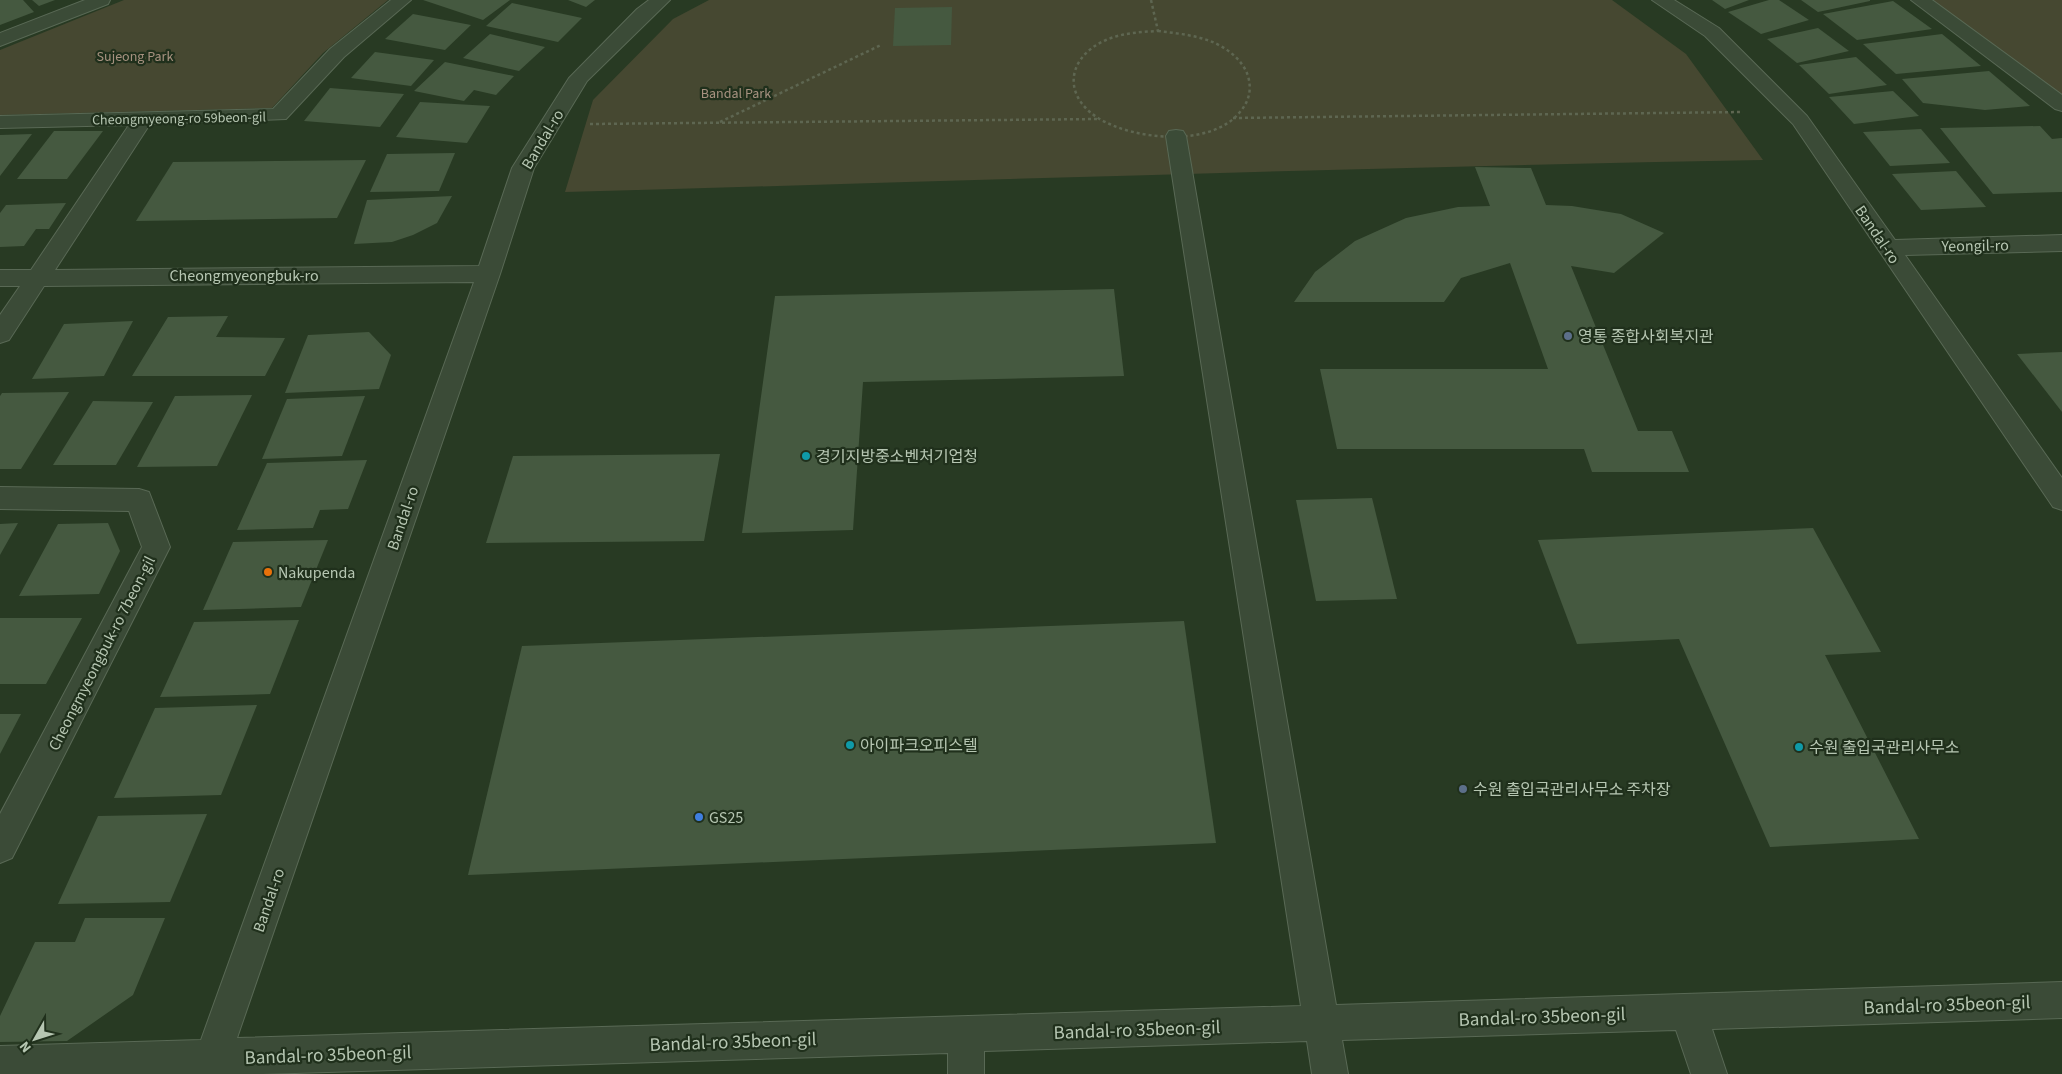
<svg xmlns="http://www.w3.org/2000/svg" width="2062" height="1074" font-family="'Source Sans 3','Noto Sans KR',sans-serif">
<rect width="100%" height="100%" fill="#283a23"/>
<g fill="#464831">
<path d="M124 0H388L323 53 272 108 0 115V50Z"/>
<path d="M709 0H1612L1686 54 1763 160C1364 167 965 181 565 192L593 100 673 19Z"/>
<path d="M1932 0H2062V95H2059Z"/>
</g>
<g fill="#455940">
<path d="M0 0H23L34 12 0 25Z"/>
<path d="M32 0H55L39 6Z"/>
<path d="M423 0H510L483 20Z"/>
<path d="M568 0H595L586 7Z"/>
<path d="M1712 0H1749L1725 9Z"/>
<path d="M1769 0H1779L1809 20 1761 34 1728 12Z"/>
<path d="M1801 0H1870V1L1818 12Z"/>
<path d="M1893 1 1932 29 1857 40 1823 14Z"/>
<path d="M512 3 582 18 558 42 486 26Z"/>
<path d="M952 7 951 45 893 46 895 8Z"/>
<path d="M413 14 471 25 445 50 385 39Z"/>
<path d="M1818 28 1849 51 1797 63 1767 39Z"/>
<path d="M490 34 545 47 519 71 463 58Z"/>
<path d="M1942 34 1981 66 1896 74 1863 44Z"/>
<path d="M375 52 434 60 411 86 351 78Z"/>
<path d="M1856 57 1887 85 1829 94 1799 65Z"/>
<path d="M445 62 514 76 496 95 474 90 464 101 414 91Z"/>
<path d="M1989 71 2030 106 1985 110 1923 103 1902 79Z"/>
<path d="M330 88 404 94 380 127 304 121Z"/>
<path d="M1893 91 1919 116 1854 124 1829 97Z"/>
<path d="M420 102 490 106 467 143 396 137Z"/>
<path d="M2040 126 2052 139 2062 138V192L1993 194 1940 128Z"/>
<path d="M1921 129 1950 163 1890 166 1863 132Z"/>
<path d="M54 131H103L67 179H17Z"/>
<path d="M32 134 0 176V135Z"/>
<path d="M455 153 439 191 370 192 387 154Z"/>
<path d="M366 160 337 218 136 221 173 162Z"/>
<path d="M1475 167 1531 168 1546 205 1572 206 1621 214 1664 233 1614 273 1571 266 1638 431H1672L1689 472H1592L1584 449H1337L1320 369H1548L1510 263 1461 278 1444 302H1294L1315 272 1355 241 1406 218 1458 207 1490 206Z"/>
<path d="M1956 171 1986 207 1921 210 1892 174Z"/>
<path d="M452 196 437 223 413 235 392 242 354 244 367 200Z"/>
<path d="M66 203 49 229H36L24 246 0 247V213L6 205Z"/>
<path d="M1114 289 1124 376 863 382 853 530 742 533 775 296Z"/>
<path d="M228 316 216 337 285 338 265 376H132L168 317Z"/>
<path d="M133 321 104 376 32 379 64 324Z"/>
<path d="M369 332 391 355 379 389 285 393 308 335Z"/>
<path d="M2062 352V412L2017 354Z"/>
<path d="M69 392 21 469H0V396L2 393Z"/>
<path d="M252 395 217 466 137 467 175 396Z"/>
<path d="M365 396 342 456 262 459 287 399Z"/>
<path d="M93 401 153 402 116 465H53Z"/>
<path d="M720 454 704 541 486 543 513 456Z"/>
<path d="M367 460 348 509 320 510 313 528 237 530 267 463Z"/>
<path d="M1372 498 1397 599 1316 601 1296 500Z"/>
<path d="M18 523 0 555V524Z"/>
<path d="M108 523 120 551 99 594 19 596 58 524Z"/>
<path d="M1813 528 1881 652 1825 655 1919 839 1770 847 1679 639 1577 644 1538 540Z"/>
<path d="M328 540 301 607 203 610 233 542Z"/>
<path d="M0 618H82L46 684H0Z"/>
<path d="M299 620 270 694 160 697 194 622Z"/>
<path d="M1184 621 1216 843 468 875 522 646Z"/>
<path d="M257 705 221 795 114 798 155 708Z"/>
<path d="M0 714H21L0 754Z"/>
<path d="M207 814 170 902 58 904 98 816Z"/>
<path d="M85 918H165L133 995 67 1041 0 1042V1016L35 942H75Z"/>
</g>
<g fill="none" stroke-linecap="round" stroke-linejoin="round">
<g stroke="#596955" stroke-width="2">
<g id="minor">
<path d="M85 0H110L108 4 0 46V33Z"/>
<path d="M391 0H411L344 57 286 119 150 124 55 270 479 266 512 168 569 78 637 9 649 0H670L587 81 534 168 500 274 237 1038 1301 1006 1166 136 1169 131 1176 130 1183 131 1186 136 1336 1005 2062 982V1018L1712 1029 1727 1074H1691L1676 1030 1342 1040 1348 1074H1312L1307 1041 984 1051V1074H948V1053L262 1074H0V1046L201 1040 474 282 44 286 9 340 0 343V315L20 286H0V270H31L129 125 0 128V116L273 109 330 49Z"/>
<path d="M1652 0H1674L1719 28 1807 116 1895 240 2062 235V251L1905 255 2062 478V510L2053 507 1793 124 1705 36Z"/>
<path d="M1911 0H1932L2062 95V111L2055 109Z"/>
<path d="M0 487 139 489 149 492 170 547 12 858 0 863V814L142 547 129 511 0 509Z"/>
</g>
</g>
<g stroke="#5e6651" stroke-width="2.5" stroke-dasharray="3 3" stroke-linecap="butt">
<path d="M1151 0 1158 31"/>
<path d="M1158 31C1175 33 1194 35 1210 41 1226 47 1243 60 1248 76 1252 90 1249 101 1240 112 1211 148 1133 140 1098 118 1062 95 1067 57 1106 40 1122 33 1140 32 1158 31Z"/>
<path d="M1233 118 1743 112"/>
<path d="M720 122 881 45"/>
<path d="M590 124 1100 119"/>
</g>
<use href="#minor" fill="#3b4b37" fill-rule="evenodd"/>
</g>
<g fill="#5c6f8a" stroke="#20301c" stroke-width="2">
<circle cx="1568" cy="336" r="5"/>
<circle cx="1463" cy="789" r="5"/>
</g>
<g fill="#0f9aa8" stroke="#20301c" stroke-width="2">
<circle cx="806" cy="456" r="5"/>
<circle cx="850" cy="745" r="5"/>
<circle cx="1799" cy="747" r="5"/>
</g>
<circle fill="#e8710a" stroke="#20301c" stroke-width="2" cx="268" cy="572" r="5"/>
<circle fill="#3f7fe0" stroke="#20301c" stroke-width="2" cx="699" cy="817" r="5"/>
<g text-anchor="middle" stroke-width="4.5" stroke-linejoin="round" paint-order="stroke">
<g font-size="14" fill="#a79280" stroke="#20301c">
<text x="135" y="61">Sujeong Park</text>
<text x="736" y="98">Bandal Park</text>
</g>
<g font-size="14" fill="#b6c6b2" stroke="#20301c">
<text transform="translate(179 118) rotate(-1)" y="5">Cheongmyeong-ro 59beon-gil</text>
</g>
<g font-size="16" fill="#b6c6b2" stroke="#20301c">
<text transform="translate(542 139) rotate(-59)" y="6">Bandal-ro</text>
<text transform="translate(1878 234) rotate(56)" y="6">Bandal-ro</text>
<text transform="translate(1975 245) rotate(-1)" y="6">Yeongil-ro</text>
<text x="244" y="281">Cheongmyeongbuk-ro</text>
<text transform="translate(402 518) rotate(-71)" y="6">Bandal-ro</text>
<text transform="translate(101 653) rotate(-63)" y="6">Cheongmyeongbuk-ro 7beon-gil</text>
<text transform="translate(268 900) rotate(-71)" y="6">Bandal-ro</text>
</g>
<g font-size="16" fill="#b6c6b2" stroke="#20301c" text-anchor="start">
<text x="1578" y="342">영통 종합사회복지관</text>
<text x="816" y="462">경기지방중소벤처기업청</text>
<text x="278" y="578">Nakupenda</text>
<text x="860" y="751">아이파크오피스텔</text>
<text x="1809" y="753">수원 출입국관리사무소</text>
<text x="1473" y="795">수원 출입국관리사무소 주차장</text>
<text x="709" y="823">GS25</text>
</g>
<g font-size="19" fill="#b6c6b2" stroke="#20301c">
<text transform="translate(1947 1004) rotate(-2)" y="7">Bandal-ro 35beon-gil</text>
<text transform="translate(1542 1016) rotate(-2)" y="7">Bandal-ro 35beon-gil</text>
<text transform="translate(1137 1029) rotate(-2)" y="7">Bandal-ro 35beon-gil</text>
<text transform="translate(733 1041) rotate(-2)" y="7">Bandal-ro 35beon-gil</text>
<text transform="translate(328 1054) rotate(-2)" y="7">Bandal-ro 35beon-gil</text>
</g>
</g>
<g transform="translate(35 1039) rotate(231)" stroke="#20301c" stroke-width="4" paint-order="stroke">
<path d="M0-4L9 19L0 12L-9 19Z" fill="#b6c6b2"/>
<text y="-8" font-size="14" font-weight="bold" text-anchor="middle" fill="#b6c6b2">N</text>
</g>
</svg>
